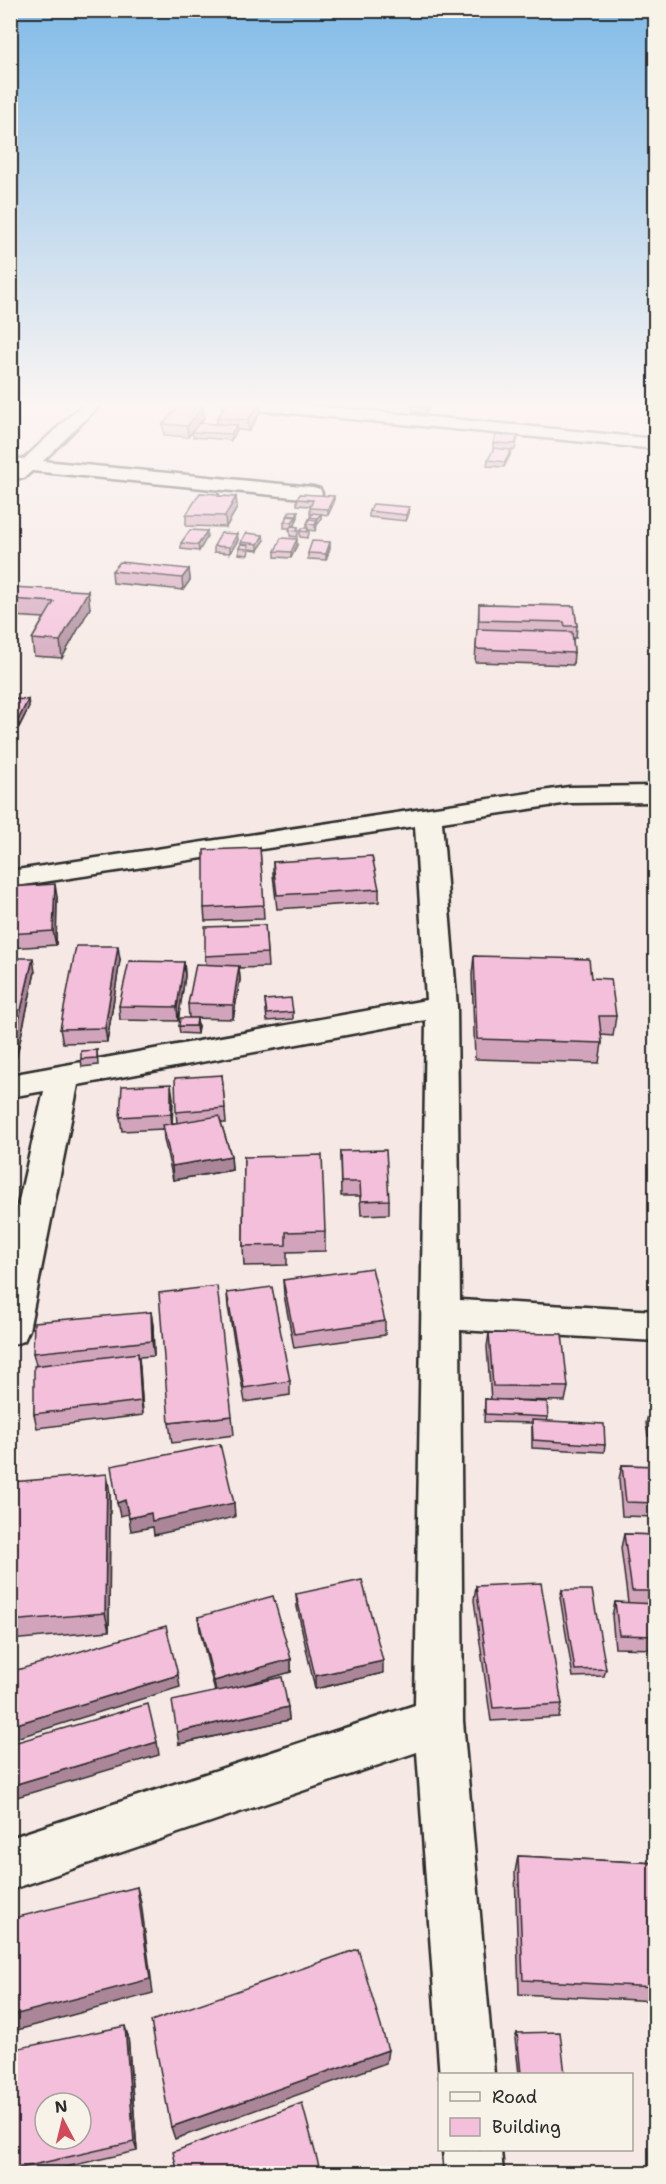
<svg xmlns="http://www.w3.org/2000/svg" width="666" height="2184" font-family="'Shantell Sans',sans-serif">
<rect width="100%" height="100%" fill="#f6e9e5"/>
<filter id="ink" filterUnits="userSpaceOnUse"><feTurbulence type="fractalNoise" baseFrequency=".0167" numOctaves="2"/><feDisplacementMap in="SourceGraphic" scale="12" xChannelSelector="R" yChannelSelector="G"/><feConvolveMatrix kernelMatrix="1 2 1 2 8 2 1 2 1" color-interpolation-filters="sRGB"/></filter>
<g filter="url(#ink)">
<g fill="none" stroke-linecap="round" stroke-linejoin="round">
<g stroke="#2b2b2b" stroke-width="5">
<g id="street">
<path d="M85 402H103L43 461 313 487 320 489 322 493 320 497 313 499 32 471 24 478H12L10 472 13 469 10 468V458L24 459Z"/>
<path d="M220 402H278L656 439V449L228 407 222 406Z"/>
<path d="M656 786V802L569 803 442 822 457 1007 460 1300 656 1311V1341L460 1330 463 1721 494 2074H440V2078L417 1752 10 1890V1838L415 1705 426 1020 78 1085 29 1330 24 1341 10 1345V1240L44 1091 10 1097V1075L426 1000 415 826 10 887V871L569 787Z"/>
<path d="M443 2150H501L503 2174H445Z"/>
</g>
</g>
<use href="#street" fill="#f7f3e8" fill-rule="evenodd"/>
</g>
<g fill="#d2a4bb" stroke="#2b2b2b" stroke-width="1.5">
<path d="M113 402H135L133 404 113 403Z"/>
<path d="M260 403V413L249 431 237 430 231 440 193 437 192 432 194 430 188 437 164 435 163 424 203 407 204 418 200 423 217 424V418Z"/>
<path d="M412 406 429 408 426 413 412 412Z"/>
<path d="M518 436 515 450H511L510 455 504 467 487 466 488 460 494 449H493V443Z"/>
<path d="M219 494V496L236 497 237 508 226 527 186 526V515Z"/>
<path d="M297 499 334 502 328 515 321 514V520L317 524 315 531 309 530V534L307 538 300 537V531L307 528V524L310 517 312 514H310V506L297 505Z"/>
<path d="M298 511V517L294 526 298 527V533L297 537 290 536V528H284V522L288 515Z"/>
<path d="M369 511 409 513 406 521 369 517Z"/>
<path d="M237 534 238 540 230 553 214 552V546Z"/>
<path d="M207 537 199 551 181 549V543Z"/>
<path d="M264 541 258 550 249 549 248 555 239 554V548L241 544V542Z"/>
<path d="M297 545 291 558 275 557V551Z"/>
<path d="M330 548 326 560 308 559V553Z"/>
<path d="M189 569 190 580 183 590 113 583 112 571Z"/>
<path d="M10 587 90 608 62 658 34 656 32 639 44 618 10 616Z"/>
<path d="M479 604 574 606 577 626 576 638H573L574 653 573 665 475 662 477 629H478Z"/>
<path d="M10 699 28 700 29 707 19 727H10Z"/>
<path d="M260 848 264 919 205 921 204 908Z"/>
<path d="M273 862 379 889V902L277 909 273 875Z"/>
<path d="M10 887 57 897 56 945 10 948Z"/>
<path d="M265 925 268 967 239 968 240 980 233 1019 189 1018 188 1004 206 965 205 956Z"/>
<path d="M474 956 591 978 616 1016 613 1036 601 1035 602 1043 599 1063 475 1059 472 975Z"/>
<path d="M10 958 35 972 16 1059H10Z"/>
<path d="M120 960 107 1042 63 1043 60 1029Z"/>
<path d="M184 962 185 976 178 1021 120 1020 119 1006Z"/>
<path d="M265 1000 293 1012V1019L267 1021Z"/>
<path d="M179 1026H198L197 1034 180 1033Z"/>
<path d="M97 1050 98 1065 82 1067 81 1059Z"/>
<path d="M222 1075 226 1123H221L231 1156 232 1170 173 1180 164 1139 163 1129 122 1131 120 1117 173 1098 172 1123H177L176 1112Z"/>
<path d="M340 1151 389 1200V1214L361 1215 360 1196H341Z"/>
<path d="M244 1157 325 1231V1251L287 1252V1265L244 1266 243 1246Z"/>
<path d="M283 1280 385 1321V1335L294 1348 284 1295Z"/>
<path d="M227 1293 290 1381V1395L245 1402 228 1307Z"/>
<path d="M151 1312 153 1326 154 1356 139 1357 143 1415 37 1428 34 1414 36 1365 33 1353Z"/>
<path d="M489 1333 568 1387 565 1401 505 1400 548 1417 547 1421 605 1445 604 1452 532 1448V1423L484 1422 485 1399 491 1400 487 1347Z"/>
<path d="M232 1416 234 1435 172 1443 169 1423Z"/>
<path d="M648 1416H656V1436H648L646 1423Z"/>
<path d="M622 1465 656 1466V1517L622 1516 619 1479Z"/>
<path d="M10 1488 110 1493 109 1631 10 1640Z"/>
<path d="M624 1534 656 1535V1649L615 1648 612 1616 615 1602 628 1603 621 1548Z"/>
<path d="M476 1586 562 1704 559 1717 491 1721 474 1600Z"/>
<path d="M562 1590 606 1669 604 1676 573 1677 560 1597Z"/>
<path d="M296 1594 383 1673 315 1689 297 1607Z"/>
<path d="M198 1617 291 1659V1672L240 1686 288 1707 289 1720 179 1744 215 1692 200 1630Z"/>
<path d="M518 1856 656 1863V2001L519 1994 515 1872Z"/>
<path d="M517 2033 565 2074H519L515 2038Z"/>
<path d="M128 2036 137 2151 35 2174H13L11 2170Z"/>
</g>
<g fill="#ab8699" stroke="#2b2b2b" stroke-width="1.5">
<path d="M260 403V413L249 431 248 420Z"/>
<path d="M430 403 429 408 426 413V408Z"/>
<path d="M203 407 204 418 188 437 187 426Z"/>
<path d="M237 425V431L231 440V434Z"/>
<path d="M511 450 510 455 504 467 505 462Z"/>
<path d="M334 496V502L328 515V509Z"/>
<path d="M236 497 237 508 226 527 225 516Z"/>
<path d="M409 507V513L406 521V515Z"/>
<path d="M298 511V517L296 522V516Z"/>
<path d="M321 514V520L318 524 317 518Z"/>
<path d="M296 517V523L292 528V522Z"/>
<path d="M317 520V526L315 531V525Z"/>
<path d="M207 531V537L199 551 198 545Z"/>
<path d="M237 534 238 540 230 553V547Z"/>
<path d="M263 535 264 541 258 550V544Z"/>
<path d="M297 539V545L291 558V552Z"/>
<path d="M330 542V548L326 560V554Z"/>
<path d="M189 569 190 580 183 590 182 578Z"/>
<path d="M88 591 90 608 62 658 60 641Z"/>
<path d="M28 700 29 707 19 727 18 720Z"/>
<path d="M55 884 57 897 56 945 53 931Z"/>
<path d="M118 946 120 960 107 1042 105 1028Z"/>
<path d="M33 958 35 972 16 1059 13 1045Z"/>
<path d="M184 962 185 976 178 1021 177 1007Z"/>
<path d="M239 966 240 980 233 1019V1005Z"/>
<path d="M197 1018 198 1026 197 1034 196 1026Z"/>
<path d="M171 1084 173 1098 172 1129 171 1114Z"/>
<path d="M231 1156 232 1170 173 1180 172 1166Z"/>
<path d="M151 1312 153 1326 154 1356 152 1341Z"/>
<path d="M138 1353 140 1367 143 1415 141 1401Z"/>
<path d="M107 1474 110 1493 109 1631 105 1613Z"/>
<path d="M125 1500 128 1514 120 1516 117 1503Z"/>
<path d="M234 1503 235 1517 154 1535 153 1527 131 1531 129 1518 151 1513Z"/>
<path d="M291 1659V1672L216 1693 214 1681Z"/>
<path d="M383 1661V1673L315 1689V1676Z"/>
<path d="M178 1675 180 1687 10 1740V1726Z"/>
<path d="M288 1707 289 1720 179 1744 177 1732Z"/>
<path d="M157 1742 159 1755 10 1799V1786Z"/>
<path d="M137 1887 141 1902 153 1993 10 2032V2016Z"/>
<path d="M125 2026 128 2036 137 2151 134 2142Z"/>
<path d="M388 2050 386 2063 175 2139 171 2127Z"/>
</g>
<g fill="#f4bfda" stroke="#2b2b2b" stroke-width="1.5" fill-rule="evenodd">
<path d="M228 402H240L260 403 248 420 217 418Z"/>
<path d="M415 402H418L430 403 426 408 412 406Z"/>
<path d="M180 405 203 407 187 426 163 424Z"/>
<path d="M199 423 237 425 231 434 192 432Z"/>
<path d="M496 435 518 436 515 444 493 443Z"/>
<path d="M494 448 511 450 505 462 488 460Z"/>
<path d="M200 493 219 494 218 496 236 497 225 516 186 515Z"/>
<path d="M300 494 334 496 328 509 310 508 313 500 297 499Z"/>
<path d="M373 504 409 507 406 515 369 511Z"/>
<path d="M290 511H298L296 516 288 515Z"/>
<path d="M313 513 321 514 317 518 310 517Z"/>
<path d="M288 516 296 517 292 522H284Z"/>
<path d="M309 519 317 520 315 525 307 524Z"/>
<path d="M291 526 298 527 297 531 289 530Z"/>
<path d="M302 528H308L307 532 300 531Z"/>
<path d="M190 530 207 531 198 545 181 543Z"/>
<path d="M221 533 237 534 230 547 214 546Z"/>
<path d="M246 533 263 535 258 544 241 542Z"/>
<path d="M281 538 297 539 291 552 275 551Z"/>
<path d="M312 541 330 542 326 554 308 553Z"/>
<path d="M241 544 249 545 247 549 239 548Z"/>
<path d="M120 562 189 569 182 578 112 571Z"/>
<path d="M10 587 88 591 60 641 32 639 54 602 10 599Z"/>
<path d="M479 604 574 606 577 626H565L564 622 479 620Z"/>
<path d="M477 629 572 632 574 653 476 649Z"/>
<path d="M10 699 28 700 18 720 10 721Z"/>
<path d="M260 848 264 905 204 908V850Z"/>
<path d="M372 856 379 889 277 895 273 862Z"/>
<path d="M55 884 53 931 10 934V887Z"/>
<path d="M265 925 267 953 205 956V927Z"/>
<path d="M76 946H118L105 1028 60 1029Z"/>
<path d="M474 956 589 959 591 978 611 979 616 1016H599L602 1043 477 1039Z"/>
<path d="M10 958H33L13 1045H10Z"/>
<path d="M129 961 184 962 177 1007 119 1006Z"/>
<path d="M196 964 239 966 233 1005 188 1004Z"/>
<path d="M291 998 293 1012 267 1014 265 1000Z"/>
<path d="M180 1018H197L196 1026H179Z"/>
<path d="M97 1050V1058L81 1059V1051Z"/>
<path d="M222 1075 225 1108 176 1112 175 1078Z"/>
<path d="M171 1084V1114L120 1117 122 1086Z"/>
<path d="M219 1116 231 1156 172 1166 163 1125Z"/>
<path d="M386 1150 389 1200 361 1201 360 1182H341L340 1151Z"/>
<path d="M322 1155 325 1231 286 1232V1245L243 1246 244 1157Z"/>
<path d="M372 1268 385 1321 294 1334 283 1280Z"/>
<path d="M217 1286 232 1416 169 1423 159 1293Z"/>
<path d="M272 1287 290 1381 244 1388 227 1293Z"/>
<path d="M151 1312 152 1341 33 1353 34 1322Z"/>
<path d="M489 1333 562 1334 568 1387 493 1386Z"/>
<path d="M138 1353 141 1401 34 1414V1366Z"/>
<path d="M485 1399 547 1402 548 1417 485 1414Z"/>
<path d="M648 1416H656V1429H650Z"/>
<path d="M532 1420 604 1424 605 1445 533 1440Z"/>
<path d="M220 1444 234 1503 152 1521 151 1513 129 1518 125 1500 117 1503 111 1466Z"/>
<path d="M622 1465 656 1466V1503L626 1502Z"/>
<path d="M107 1474 105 1613 10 1621 11 1482Z"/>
<path d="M624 1534 656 1535V1591H632Z"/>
<path d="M362 1580 383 1661 315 1676 296 1594Z"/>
<path d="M541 1583 562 1704 493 1708 476 1586Z"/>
<path d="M562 1590H592L606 1669 575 1670Z"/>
<path d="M273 1596 291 1659 214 1681 198 1617Z"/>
<path d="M615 1602 656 1604V1636L619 1635Z"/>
<path d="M166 1626 178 1675 10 1726V1672Z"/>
<path d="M282 1677 288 1707 177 1732 172 1701Z"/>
<path d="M148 1704 157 1742 10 1786V1744Z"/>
<path d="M518 1856 656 1863V1987L523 1980Z"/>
<path d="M137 1887 150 1979 10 2016V1919Z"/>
<path d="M358 1949 388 2050 171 2127 151 2021Z"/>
<path d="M125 2026 134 2142 11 2170 10 2050ZM45 2103H81V2139H45Z"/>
<path d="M560 2032 565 2074H521L517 2033Z"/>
<path d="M302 2103 321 2174H178L173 2152Z"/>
</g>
</g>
<linearGradient id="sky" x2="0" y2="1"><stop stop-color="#81bbe8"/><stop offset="0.57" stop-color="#fbf5f3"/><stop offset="1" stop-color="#fbf5f3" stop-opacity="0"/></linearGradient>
<rect width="666" height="708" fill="url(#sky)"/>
<rect width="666" height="2184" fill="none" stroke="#f7f3e8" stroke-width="36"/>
<rect x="18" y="18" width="630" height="2148" fill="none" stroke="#2b2b2b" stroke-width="2" filter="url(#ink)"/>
<rect x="438" y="2073" width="195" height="78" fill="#f7f3e8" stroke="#a5a39c" stroke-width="1.5"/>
<rect x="450" y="2092" width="30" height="9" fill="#f7f3e8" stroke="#a5a39c" stroke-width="1.5"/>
<text x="492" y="2103" font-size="18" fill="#2b2b2b">Road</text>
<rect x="450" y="2118" width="30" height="18" fill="#f4bfda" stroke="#a5a39c" stroke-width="1.5"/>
<text x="492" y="2133" font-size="18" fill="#2b2b2b">Building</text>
<g transform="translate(63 2121) rotate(353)"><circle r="28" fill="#f7f3e8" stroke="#a5a39c" stroke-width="1.5"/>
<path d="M0-4.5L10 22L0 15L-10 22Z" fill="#d1495b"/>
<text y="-9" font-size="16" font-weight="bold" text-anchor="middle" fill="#2b2b2b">N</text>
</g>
</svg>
